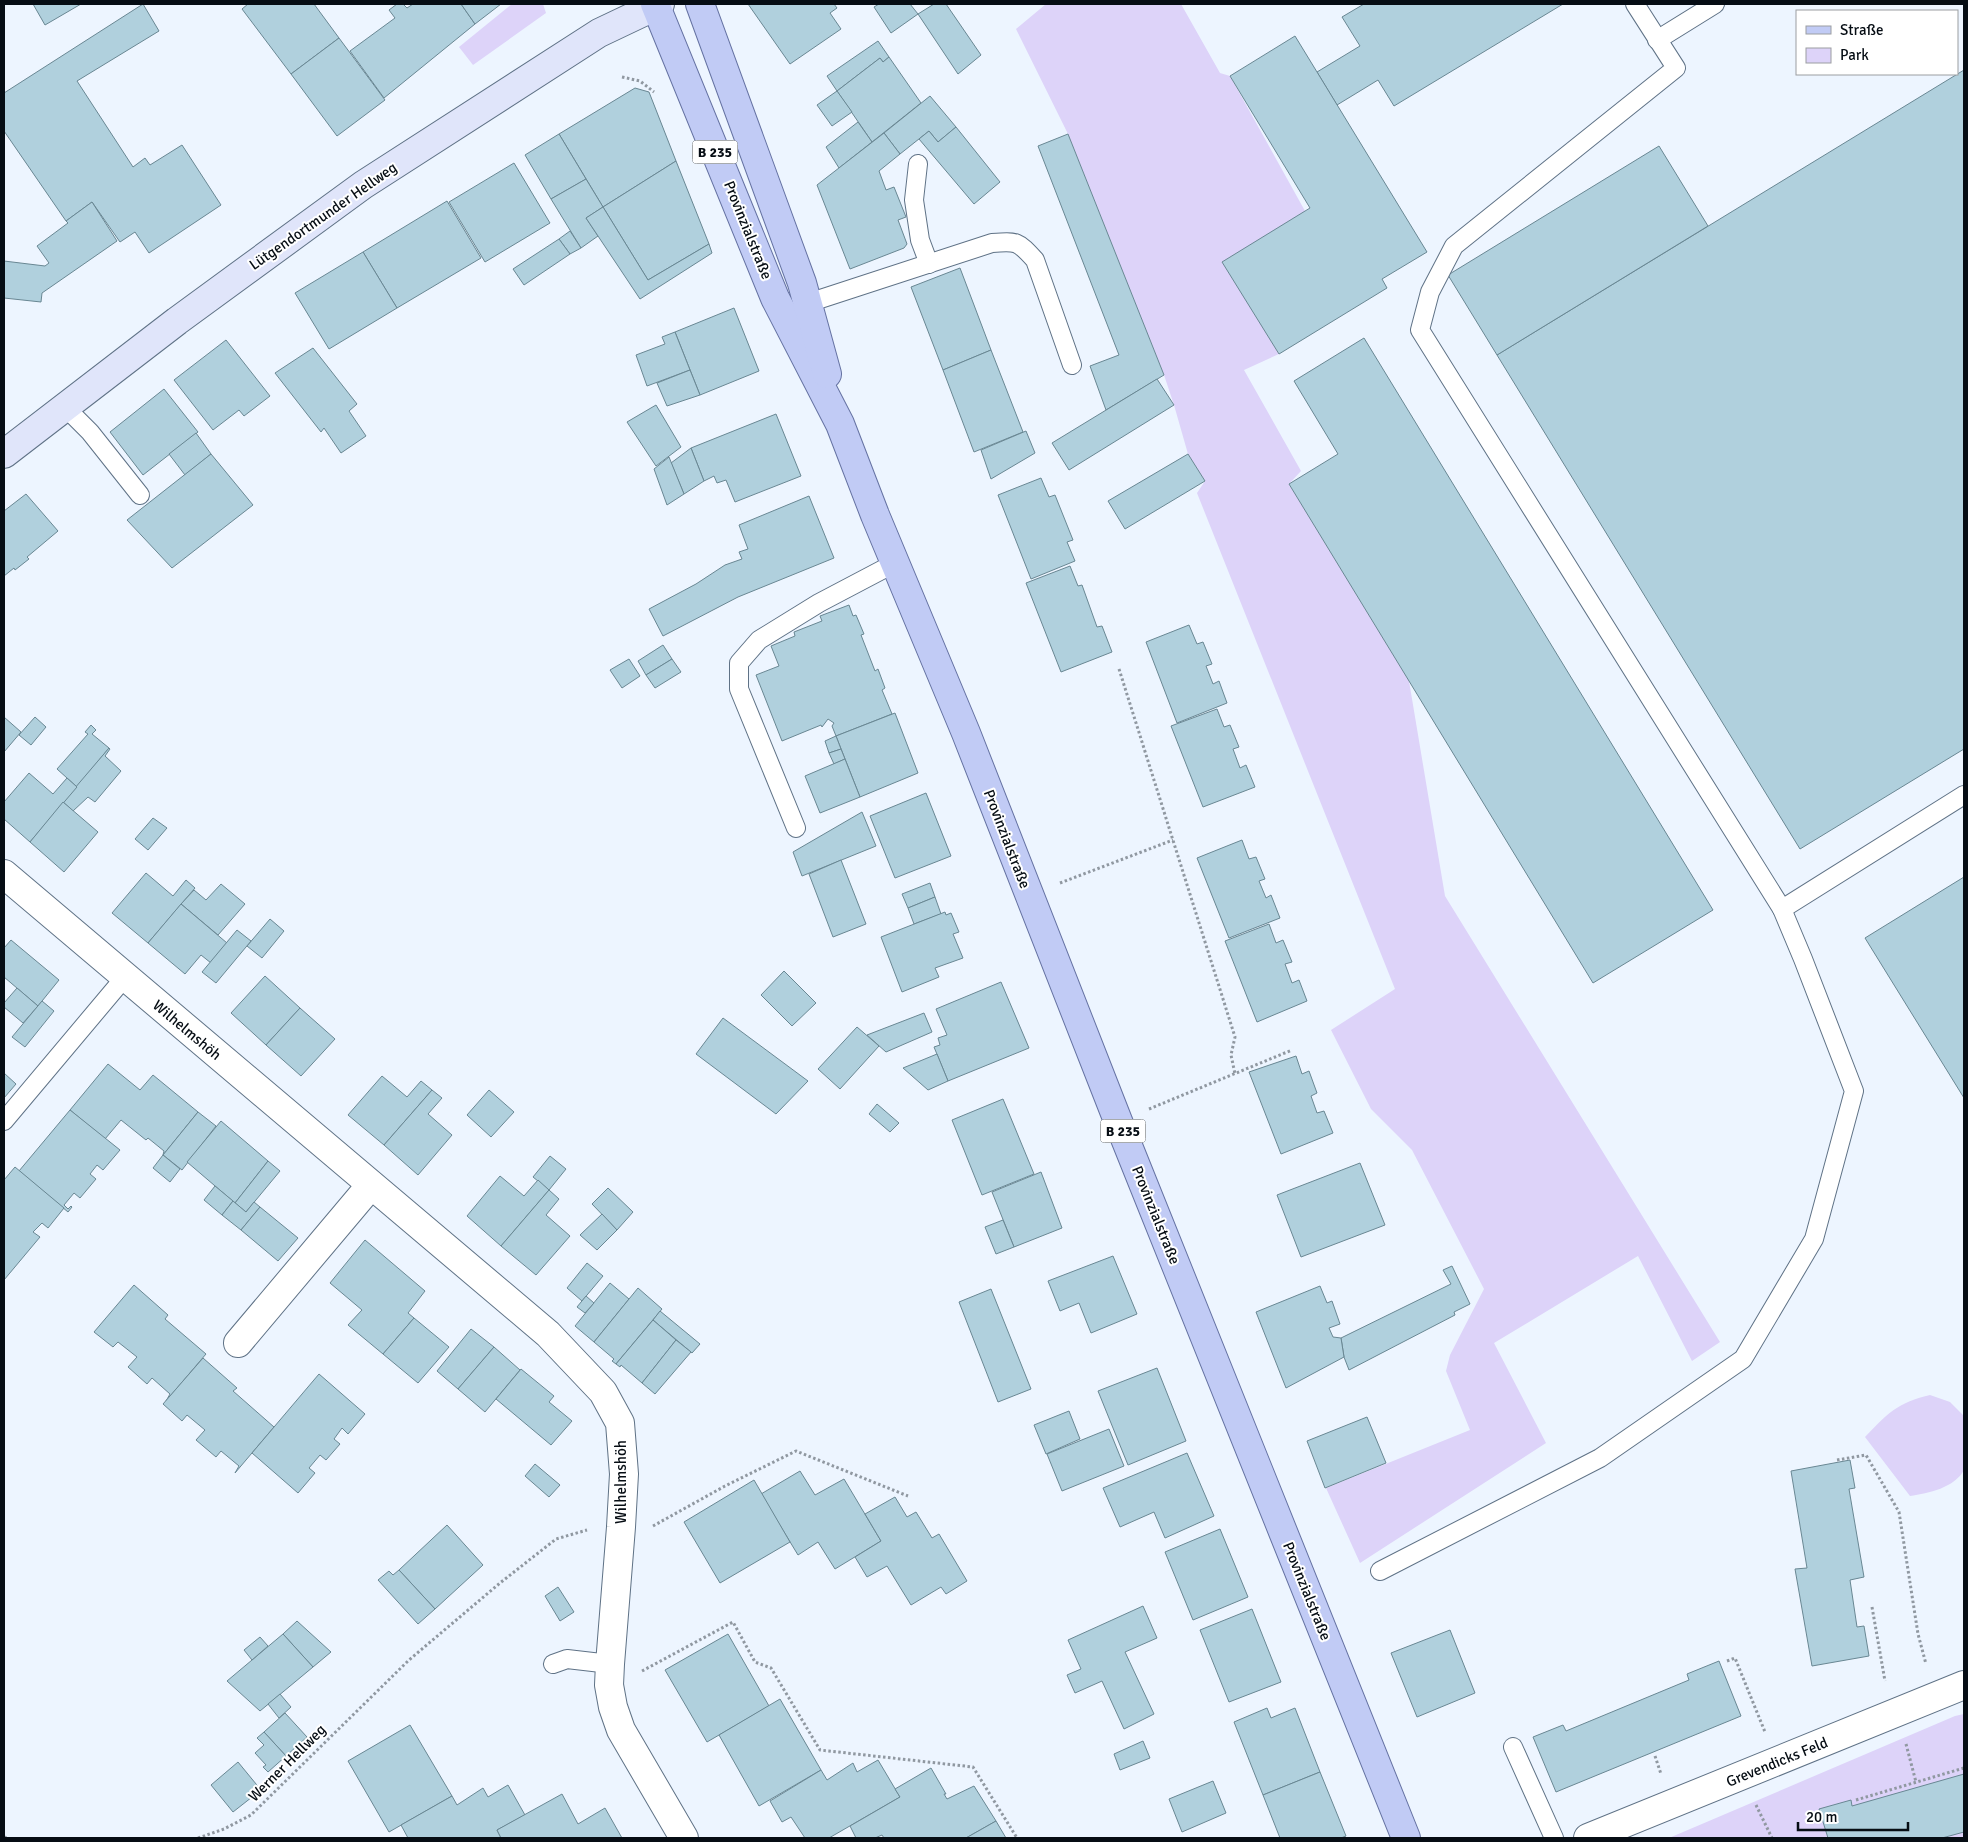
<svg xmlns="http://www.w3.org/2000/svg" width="1968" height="1842" font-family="Signika,sans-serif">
<rect width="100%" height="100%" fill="#edf5ff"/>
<g fill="#ddd3f9">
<path d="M512 4H543L546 13 473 65 459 47Z"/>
<path d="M1046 4H1181L1220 73 1230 76 1305 211 1223 262 1279 354 1244 370 1301 471 1289 484 1409 681 1445 896 1720 1342 1692 1361 1638 1256 1494 1343 1546 1443 1360 1563 1326 1488 1470 1430 1446 1371 1450 1355 1484 1289 1412 1150 1371 1109 1331 1030 1395 989 1197 493 1205 481 1188 454 1174 405 1164 375 1068 134 1016 29Z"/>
<path d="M1930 1395 1950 1402 1963 1415 1964 1470C1954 1488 1929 1493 1910 1496L1865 1437C1888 1413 1897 1403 1930 1395Z"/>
<path d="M1964 1714V1838H1669L1955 1716Z"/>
</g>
<g fill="#b0d0dd" stroke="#698793">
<path d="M33 4H81L45 25Z"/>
<path d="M143 4 159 31 77 81 133 167 145 158 150 165 182 145 221 205 149 253 135 232 120 242 92 202 66 221 4 131V93Z"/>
<path d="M248 4H314L339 38 291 74 242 9Z"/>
<path d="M397 4H403L407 8 413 4H461L475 24 384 98 350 51 395 18 389 10Z"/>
<path d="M461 4H501L475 24Z"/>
<path d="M748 4H834L837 8 830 13 841 29 790 64Z"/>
<path d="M879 4H910L918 14 891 33 874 7Z"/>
<path d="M934 4H946L981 55 958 74 918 14Z"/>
<path d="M1364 4H1563L1394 106 1378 80 1337 105 1317 72 1360 46 1342 17Z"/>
<path d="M1295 36 1427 252 1382 279 1387 288 1279 354 1222 262 1310 208 1230 76Z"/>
<path d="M339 38 385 100 337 136 291 74Z"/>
<path d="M878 41 889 57 883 62 880 58 837 91 827 76Z"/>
<path d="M889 57 921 103 872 142 837 91 880 58 883 62Z"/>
<path d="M1964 70V749L1800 849 1497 355Z"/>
<path d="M635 88 649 92 676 161 603 207 559 134Z"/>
<path d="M837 91 852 112 832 126 817 105Z"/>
<path d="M930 96 956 127 938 142 929 131 900 154 884 133Z"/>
<path d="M858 122 872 142 839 168 826 147Z"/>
<path d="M956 127 1000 182 974 204 919 139 929 131 938 142Z"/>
<path d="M884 133 900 154 879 171 886 190 894 187 906 217 898 220 907 244 904 248 850 269 817 185Z"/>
<path d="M559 134 586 179 551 199 525 155Z"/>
<path d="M1068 134 1164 375 1106 410 1090 366 1119 355 1038 146Z"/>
<path d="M1659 146 1708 226 1497 355 1448 275Z"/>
<path d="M676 161 709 244 648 280 603 207Z"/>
<path d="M514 163 550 223 485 262 449 202Z"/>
<path d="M586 179 603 207 586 218 598 236 581 248 551 199Z"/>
<path d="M447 201 481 258 397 308 363 252Z"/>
<path d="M92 202 117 241 42 293 41 302 4 298V261L45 266 49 263 37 246 68 223 66 221Z"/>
<path d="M603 207 648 280 709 244 712 253 640 299 586 218Z"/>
<path d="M570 231 581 248 570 254 559 239Z"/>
<path d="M559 239 570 254 524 285 513 269Z"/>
<path d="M363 252 397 308 329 349 295 293Z"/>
<path d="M960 268 991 350 943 370 911 287Z"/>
<path d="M734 308 759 371 700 395 675 332Z"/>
<path d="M675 332 690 370 647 386 636 355 665 344 662 337Z"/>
<path d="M1364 338 1713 910 1593 983 1289 484 1338 454 1294 381Z"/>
<path d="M226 340 270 396 244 416 239 410 213 430 174 380Z"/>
<path d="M313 348 357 404 349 411 366 436 341 453 324 428 321 432 275 373Z"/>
<path d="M991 350 1023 432 974 452 943 370Z"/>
<path d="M690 370 700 395 667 406 657 383Z"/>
<path d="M1157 379 1174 405 1069 470 1052 443Z"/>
<path d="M164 389 198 432 143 475 110 432Z"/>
<path d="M656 405 681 447 656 466 627 422Z"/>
<path d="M776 414 801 476 735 502 726 480 717 483 714 476 704 481 691 448Z"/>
<path d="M1026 431 1035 453 991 479 981 450Z"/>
<path d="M196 433 211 454 185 475 169 454Z"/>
<path d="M691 448 704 481 684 494 671 463Z"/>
<path d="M211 454 253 505 172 568 127 520Z"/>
<path d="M1188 454 1205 481 1125 529 1108 501Z"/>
<path d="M669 457 684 494 667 505 654 469Z"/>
<path d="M1041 478 1049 497 1055 495 1073 540 1067 542 1075 561 1031 579 998 495Z"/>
<path d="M26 494 58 531 27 557 29 559 15 570 14 568 4 576V511Z"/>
<path d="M809 496 834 558 738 597 663 636 649 609 696 584 725 565 742 559 739 552 748 549 739 525Z"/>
<path d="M1070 566 1078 586 1082 585 1097 627 1102 626 1112 652 1061 672 1026 583Z"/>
<path d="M849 605 853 616 856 615 864 634 861 635 875 671 878 669 885 688 882 690 892 714 836 736 832 726 834 723 828 719 822 727 821 725 782 741 756 675 779 666 771 646 795 636 794 632 822 621 820 616Z"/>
<path d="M1189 625 1197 644 1203 642 1212 664 1206 666 1213 684 1219 681 1227 703 1177 723 1146 642Z"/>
<path d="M663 645 672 659 646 675 638 661Z"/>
<path d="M629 659 640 676 622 688 610 670Z"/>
<path d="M672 659 681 672 655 688 646 675Z"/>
<path d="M1217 709 1224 727 1230 725 1239 747 1233 749 1240 768 1246 765 1255 787 1203 807 1171 726Z"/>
<path d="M895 713 918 773 860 797 836 736Z"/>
<path d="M4 717 21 732 4 752Z"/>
<path d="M35 717 46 727 31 745 19 735Z"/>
<path d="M91 725 96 730 92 734 109 748 77 787 57 769 88 734 85 732Z"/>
<path d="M836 736 841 749 829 753 825 741Z"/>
<path d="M109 748 110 749 105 756 121 771 95 802 88 797 73 811 63 802Z"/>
<path d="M841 749 845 759 834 764 829 753Z"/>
<path d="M845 759 860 797 820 813 805 776Z"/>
<path d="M29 773 53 794 67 778 77 787 30 842 4 819V802Z"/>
<path d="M926 793 951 856 895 878 870 816Z"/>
<path d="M63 802 98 832 64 872 30 842Z"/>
<path d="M862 812 876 846 802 876 793 852Z"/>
<path d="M153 818 167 828 148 850 135 839Z"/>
<path d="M1242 840 1249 859 1256 857 1265 879 1259 881 1266 898 1271 895 1280 918 1229 938 1197 858Z"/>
<path d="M841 860 866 924 833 937 809 874Z"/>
<path d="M146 873 173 896 186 880 195 888 148 943 112 913Z"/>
<path d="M1964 877V1098L1865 938Z"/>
<path d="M930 883 935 897 908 908 902 894Z"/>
<path d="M221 884 245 904 218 935 181 904 194 890 206 900Z"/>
<path d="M935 897 941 914 914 924 908 908Z"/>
<path d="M181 904 227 943 211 963 201 955 185 974 148 943Z"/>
<path d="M945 912 946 915 951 913 959 932 953 934 963 958 935 968 939 977 902 992 881 937Z"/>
<path d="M270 919 284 931 262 958 247 946Z"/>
<path d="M1269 924 1276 943 1283 940 1292 962 1285 964 1292 983 1299 980 1307 1001 1257 1022 1225 941Z"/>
<path d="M237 930 251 941 216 983 202 972Z"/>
<path d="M11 940 59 980 38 1006 4 977V948Z"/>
<path d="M784 971 816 1003 792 1026 761 995Z"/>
<path d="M265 976 300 1008 266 1045 231 1013Z"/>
<path d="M1001 982 1029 1048 948 1081 934 1047 940 1045 938 1038 947 1035 936 1009Z"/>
<path d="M17 988 38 1006 23 1023 4 1007V1003Z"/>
<path d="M42 1001 54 1011 25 1047 12 1037Z"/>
<path d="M300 1008 335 1039 301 1076 266 1045Z"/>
<path d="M924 1013 932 1032 886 1052 867 1035Z"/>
<path d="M723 1018 808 1081 776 1114 696 1054Z"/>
<path d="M857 1027 879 1046 840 1089 818 1069Z"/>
<path d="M937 1054 948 1081 928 1090 903 1068Z"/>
<path d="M1296 1056 1302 1074 1309 1071 1317 1093 1311 1096 1317 1113 1324 1111 1333 1133 1281 1154 1249 1072Z"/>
<path d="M108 1064 140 1090 153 1075 198 1112 163 1155 164 1151 148 1138 146 1140 121 1120 105 1139 70 1110Z"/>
<path d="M4 1073 16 1084 4 1098Z"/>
<path d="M382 1076 407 1097 421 1081 432 1090 384 1145 348 1115Z"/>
<path d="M432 1090 442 1098 428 1114 452 1135 418 1175 384 1145Z"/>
<path d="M489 1090 514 1112 491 1137 467 1115Z"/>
<path d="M1003 1099 1034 1174 982 1195 952 1120Z"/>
<path d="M877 1104 899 1123 890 1132 869 1114Z"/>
<path d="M70 1110 120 1150 103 1170 97 1165 90 1174 96 1179 80 1198 74 1193 64 1205 68 1209 71 1206 72 1207 68 1212 19 1171Z"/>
<path d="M198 1112 216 1126 182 1170 163 1155Z"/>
<path d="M221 1121 268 1161 235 1203 187 1162Z"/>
<path d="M163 1155 180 1169 170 1182 153 1168Z"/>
<path d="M550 1156 566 1169 549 1190 533 1177Z"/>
<path d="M268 1161 280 1171 246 1212 235 1203Z"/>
<path d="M1360 1163 1385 1225 1301 1257 1277 1195Z"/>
<path d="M15 1167 64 1208 48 1228 42 1223 33 1232 40 1237 4 1280V1180Z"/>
<path d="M1041 1172 1062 1228 1014 1247 992 1192Z"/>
<path d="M500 1176 524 1196 538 1180 549 1190 501 1246 467 1216Z"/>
<path d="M215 1186 233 1201 222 1215 204 1200Z"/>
<path d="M608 1188 633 1212 617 1230 592 1204Z"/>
<path d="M549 1190 559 1199 546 1215 570 1236 536 1275 501 1246Z"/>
<path d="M233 1201 246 1212 254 1202 260 1207 241 1230 222 1215Z"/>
<path d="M260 1207 298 1238 278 1261 241 1230Z"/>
<path d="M602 1214 617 1230 597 1250 580 1235Z"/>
<path d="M1003 1220 1014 1247 996 1254 985 1227Z"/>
<path d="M365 1240 425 1291 408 1313 414 1318 383 1354 348 1325 362 1310 330 1283Z"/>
<path d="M1113 1256 1137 1314 1091 1333 1079 1303 1060 1311 1048 1281Z"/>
<path d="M587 1263 603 1276 582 1301 567 1288Z"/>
<path d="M1452 1266 1470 1304 1454 1312 1455 1315 1349 1370 1344 1357 1341 1338 1451 1284 1443 1270Z"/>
<path d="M610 1283 629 1299 594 1342 575 1326Z"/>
<path d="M134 1285 168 1315 165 1319 206 1354 166 1401 170 1394 152 1378 147 1384 128 1367 137 1357 118 1342 113 1347 94 1332Z"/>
<path d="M1320 1286 1327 1303 1332 1301 1340 1324 1329 1328 1333 1337 1341 1338 1344 1357 1286 1388 1256 1312Z"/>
<path d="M638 1288 662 1309 616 1364 612 1361 614 1359 594 1342Z"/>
<path d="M991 1289 1031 1389 998 1402 959 1302Z"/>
<path d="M586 1296 594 1303 585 1313 577 1307Z"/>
<path d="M660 1311 700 1344 692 1353 653 1320Z"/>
<path d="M414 1318 449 1347 418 1383 383 1354Z"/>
<path d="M653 1320 676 1340 642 1383 621 1365 620 1367 616 1364Z"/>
<path d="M471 1329 494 1347 458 1389 437 1371Z"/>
<path d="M676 1340 691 1352 655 1394 642 1383Z"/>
<path d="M494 1347 520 1370 485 1412 458 1389Z"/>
<path d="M203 1358 237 1388 233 1391 274 1427 235 1473 239 1466 221 1451 216 1457 196 1440 205 1430 187 1415 182 1421 163 1404Z"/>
<path d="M1157 1368 1186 1441 1128 1465 1098 1391Z"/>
<path d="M521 1369 554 1396 549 1402 572 1421 551 1445 496 1399Z"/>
<path d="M319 1374 365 1414 348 1434 342 1428 334 1439 340 1444 326 1460 320 1455 309 1468 315 1473 298 1493 252 1453Z"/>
<path d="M1069 1411 1080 1439 1046 1454 1034 1425Z"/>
<path d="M1367 1417 1386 1463 1325 1488 1307 1441Z"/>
<path d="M1109 1429 1124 1466 1062 1491 1047 1454Z"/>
<path d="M1187 1453 1214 1516 1165 1538 1154 1512 1120 1527 1103 1488Z"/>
<path d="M1850 1460 1855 1488 1849 1489 1864 1577 1850 1580 1857 1627 1864 1626 1869 1656 1812 1666 1795 1569 1807 1568 1791 1471Z"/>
<path d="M535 1464 560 1485 549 1497 525 1476Z"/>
<path d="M800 1471 815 1495 844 1479 881 1541 835 1569 818 1542 798 1555 761 1494Z"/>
<path d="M754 1480 790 1542 720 1583 684 1522Z"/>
<path d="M895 1497 907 1517 916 1512 932 1538 939 1534 967 1581 946 1594 941 1587 911 1605 887 1566 867 1577 855 1557 881 1541 865 1514Z"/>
<path d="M447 1525 483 1565 435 1609 399 1570Z"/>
<path d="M1220 1529 1248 1597 1193 1620 1165 1552Z"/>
<path d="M399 1570 435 1609 418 1624 378 1580 389 1571 393 1575Z"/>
<path d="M558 1587 574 1612 560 1621 545 1596Z"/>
<path d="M1143 1606 1157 1638 1125 1652 1154 1714 1124 1729 1102 1681 1075 1693 1067 1675 1081 1669 1068 1640Z"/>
<path d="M1252 1609 1281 1682 1229 1702 1200 1630Z"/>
<path d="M297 1621 331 1652 313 1667 283 1634Z"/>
<path d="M1450 1630 1475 1693 1417 1717 1391 1653Z"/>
<path d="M283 1634 313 1667 260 1711 227 1681Z"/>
<path d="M728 1634 769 1706 707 1742 665 1670Z"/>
<path d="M260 1637 268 1646 252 1660 244 1650Z"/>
<path d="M1719 1661 1741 1716 1556 1792 1533 1737 1563 1725 1566 1731 1689 1680 1687 1674Z"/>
<path d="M280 1694 291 1707 279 1718 268 1704Z"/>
<path d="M780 1699 821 1770 759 1806 719 1735Z"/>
<path d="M1267 1708 1271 1718 1295 1708 1320 1772 1263 1795 1234 1722Z"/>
<path d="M285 1713 307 1737 286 1756 264 1732Z"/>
<path d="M410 1725 452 1796 389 1832 348 1761Z"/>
<path d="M264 1732 286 1756 268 1772 263 1767 266 1765 255 1753 264 1745 257 1738Z"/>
<path d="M1143 1741 1150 1758 1120 1770 1114 1754Z"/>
<path d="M878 1760 900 1797 829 1838H805L791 1817 782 1822 770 1801 821 1770 827 1780 853 1763 857 1772Z"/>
<path d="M238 1762 261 1790 233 1812 211 1785Z"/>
<path d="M931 1768 946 1794H944L947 1799 974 1786 996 1821 966 1838H884L882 1835 875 1838H856L850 1826 900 1797 895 1789Z"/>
<path d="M1320 1772 1346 1836 1341 1838H1280L1263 1795Z"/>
<path d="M1964 1774V1832L1942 1838H1828L1819 1809 1851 1800 1852 1806Z"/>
<path d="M1213 1781 1226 1813 1182 1832 1169 1799Z"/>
<path d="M508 1785 525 1815 497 1830 501 1838H408L401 1825 452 1796 457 1805 483 1788 488 1797Z"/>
<path d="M562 1794 578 1824 605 1808 622 1838H501L497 1830Z"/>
<path d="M996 1821 1006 1838H966Z"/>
</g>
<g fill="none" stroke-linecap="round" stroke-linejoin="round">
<g stroke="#5f7286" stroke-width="20">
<g id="lane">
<path d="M1635 4 1676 68 1454 246 1430 292 1420 330 1782 909 1964 795"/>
<path d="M1657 40 1715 4"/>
<path d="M918 164 914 200 920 240 929 264"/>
<path d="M808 303 992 243C1017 241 1018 241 1035 260L1072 365"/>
<path d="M65 407 90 432 140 495"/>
<path d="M796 828 739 689V663L759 640 819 603 895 563"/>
<path d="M4 1121 125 977"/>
<path d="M1380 1571 1600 1458 1743 1359 1814 1239 1854 1091 1803 959 1782 909"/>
<path d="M553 1664 567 1659 610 1664"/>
<path d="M1513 1747 1554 1838"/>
</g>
</g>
<g stroke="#5f7286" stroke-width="30">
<g id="street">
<path d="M4 874 548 1334 603 1392 620 1423 624 1474 621 1527 610 1664 609 1685 613 1707 621 1730 684 1838"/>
<path d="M238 1343 371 1185"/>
<path d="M1588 1838 1964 1685"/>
</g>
</g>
<g stroke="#5f7286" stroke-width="30">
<path id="secondary" d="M4 454 177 321 363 185 599 33 660 4"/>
</g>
<g stroke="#6572a2" stroke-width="30">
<g id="primary">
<path d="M655 4 775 298 840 424 875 515 966 733 1118 1121 1406 1838"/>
<path d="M700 4 802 283 827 374"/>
</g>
</g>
<g stroke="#9098a1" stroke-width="3" stroke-dasharray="2.5 2.5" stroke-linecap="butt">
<path d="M622 77 640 81 654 92"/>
<path d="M1119 669 1235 1037 1231 1055 1235 1074"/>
<path d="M1060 883 1173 840"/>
<path d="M1149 1109 1292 1050"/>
<path d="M1837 1460 1866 1455 1899 1512 1918 1634 1926 1664"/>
<path d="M653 1526 725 1486 796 1451 908 1496"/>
<path d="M1872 1607 1885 1681"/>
<path d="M1727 1661 1735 1658 1765 1732"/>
<path d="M642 1671 733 1622 755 1662 771 1668 820 1750 973 1767 1017 1838"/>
<path d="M1906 1744 1916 1782"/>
<path d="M1655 1756 1661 1774"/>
<path d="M1856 1800 1964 1768"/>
<path d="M1756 1805 1772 1838"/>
<path d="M4 1837 7 1838"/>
<path d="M198 1838 224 1829 251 1815 409 1660 500 1583 556 1539 587 1530"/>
</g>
<use href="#lane" stroke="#fff" stroke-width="18"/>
<use href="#street" stroke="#fff" stroke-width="28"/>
<use href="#secondary" stroke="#e0e5fa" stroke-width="28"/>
<use href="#primary" stroke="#c1cbf5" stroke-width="28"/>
</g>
<g text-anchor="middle" stroke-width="4" stroke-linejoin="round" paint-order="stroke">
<g fill="#fff" stroke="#51565a" stroke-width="1">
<rect x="692.5" y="140.5" width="45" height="23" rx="4"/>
<rect x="1100.5" y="1119.5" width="45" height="23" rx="4"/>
</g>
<g font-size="14" font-weight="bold" fill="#060d14">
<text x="715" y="157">B 235</text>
<text x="1123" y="1136">B 235</text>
</g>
<g font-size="15" fill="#060d14" stroke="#fff">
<text transform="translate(323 216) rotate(-35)" y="5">Lütgendortmunder Hellweg</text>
<text transform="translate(748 230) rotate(68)" y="5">Provinzialstraße</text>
<text transform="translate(1007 839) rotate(69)" y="5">Provinzialstraße</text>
<text transform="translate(187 1030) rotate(40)" y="5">Wilhelmshöh</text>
<text transform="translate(1156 1215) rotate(68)" y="5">Provinzialstraße</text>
<text transform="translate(621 1482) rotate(-90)" y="5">Wilhelmshöh</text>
<text transform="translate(1307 1591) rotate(68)" y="5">Provinzialstraße</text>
<text transform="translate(1777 1762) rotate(-22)" y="5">Grevendicks Feld</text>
<text transform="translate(287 1763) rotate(-45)" y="5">Werner Hellweg</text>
</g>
</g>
<rect width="1968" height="1842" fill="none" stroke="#060d14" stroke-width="10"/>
<rect x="1796" y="10" width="162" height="65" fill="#ffffff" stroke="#9b9ea1"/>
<rect x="1806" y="26" width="25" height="8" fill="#c1cbf5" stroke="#9b9ea1"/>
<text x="1840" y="35" font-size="15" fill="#060d14">Straße</text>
<rect x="1806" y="48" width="25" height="15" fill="#ddd3f9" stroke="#9b9ea1"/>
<text x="1840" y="60" font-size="15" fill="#060d14">Park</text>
<path d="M1798 1822v8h110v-8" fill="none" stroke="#060d14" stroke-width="2.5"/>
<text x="1806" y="1822" font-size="15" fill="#060d14" stroke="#ffffff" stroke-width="4" paint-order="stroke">20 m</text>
</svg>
